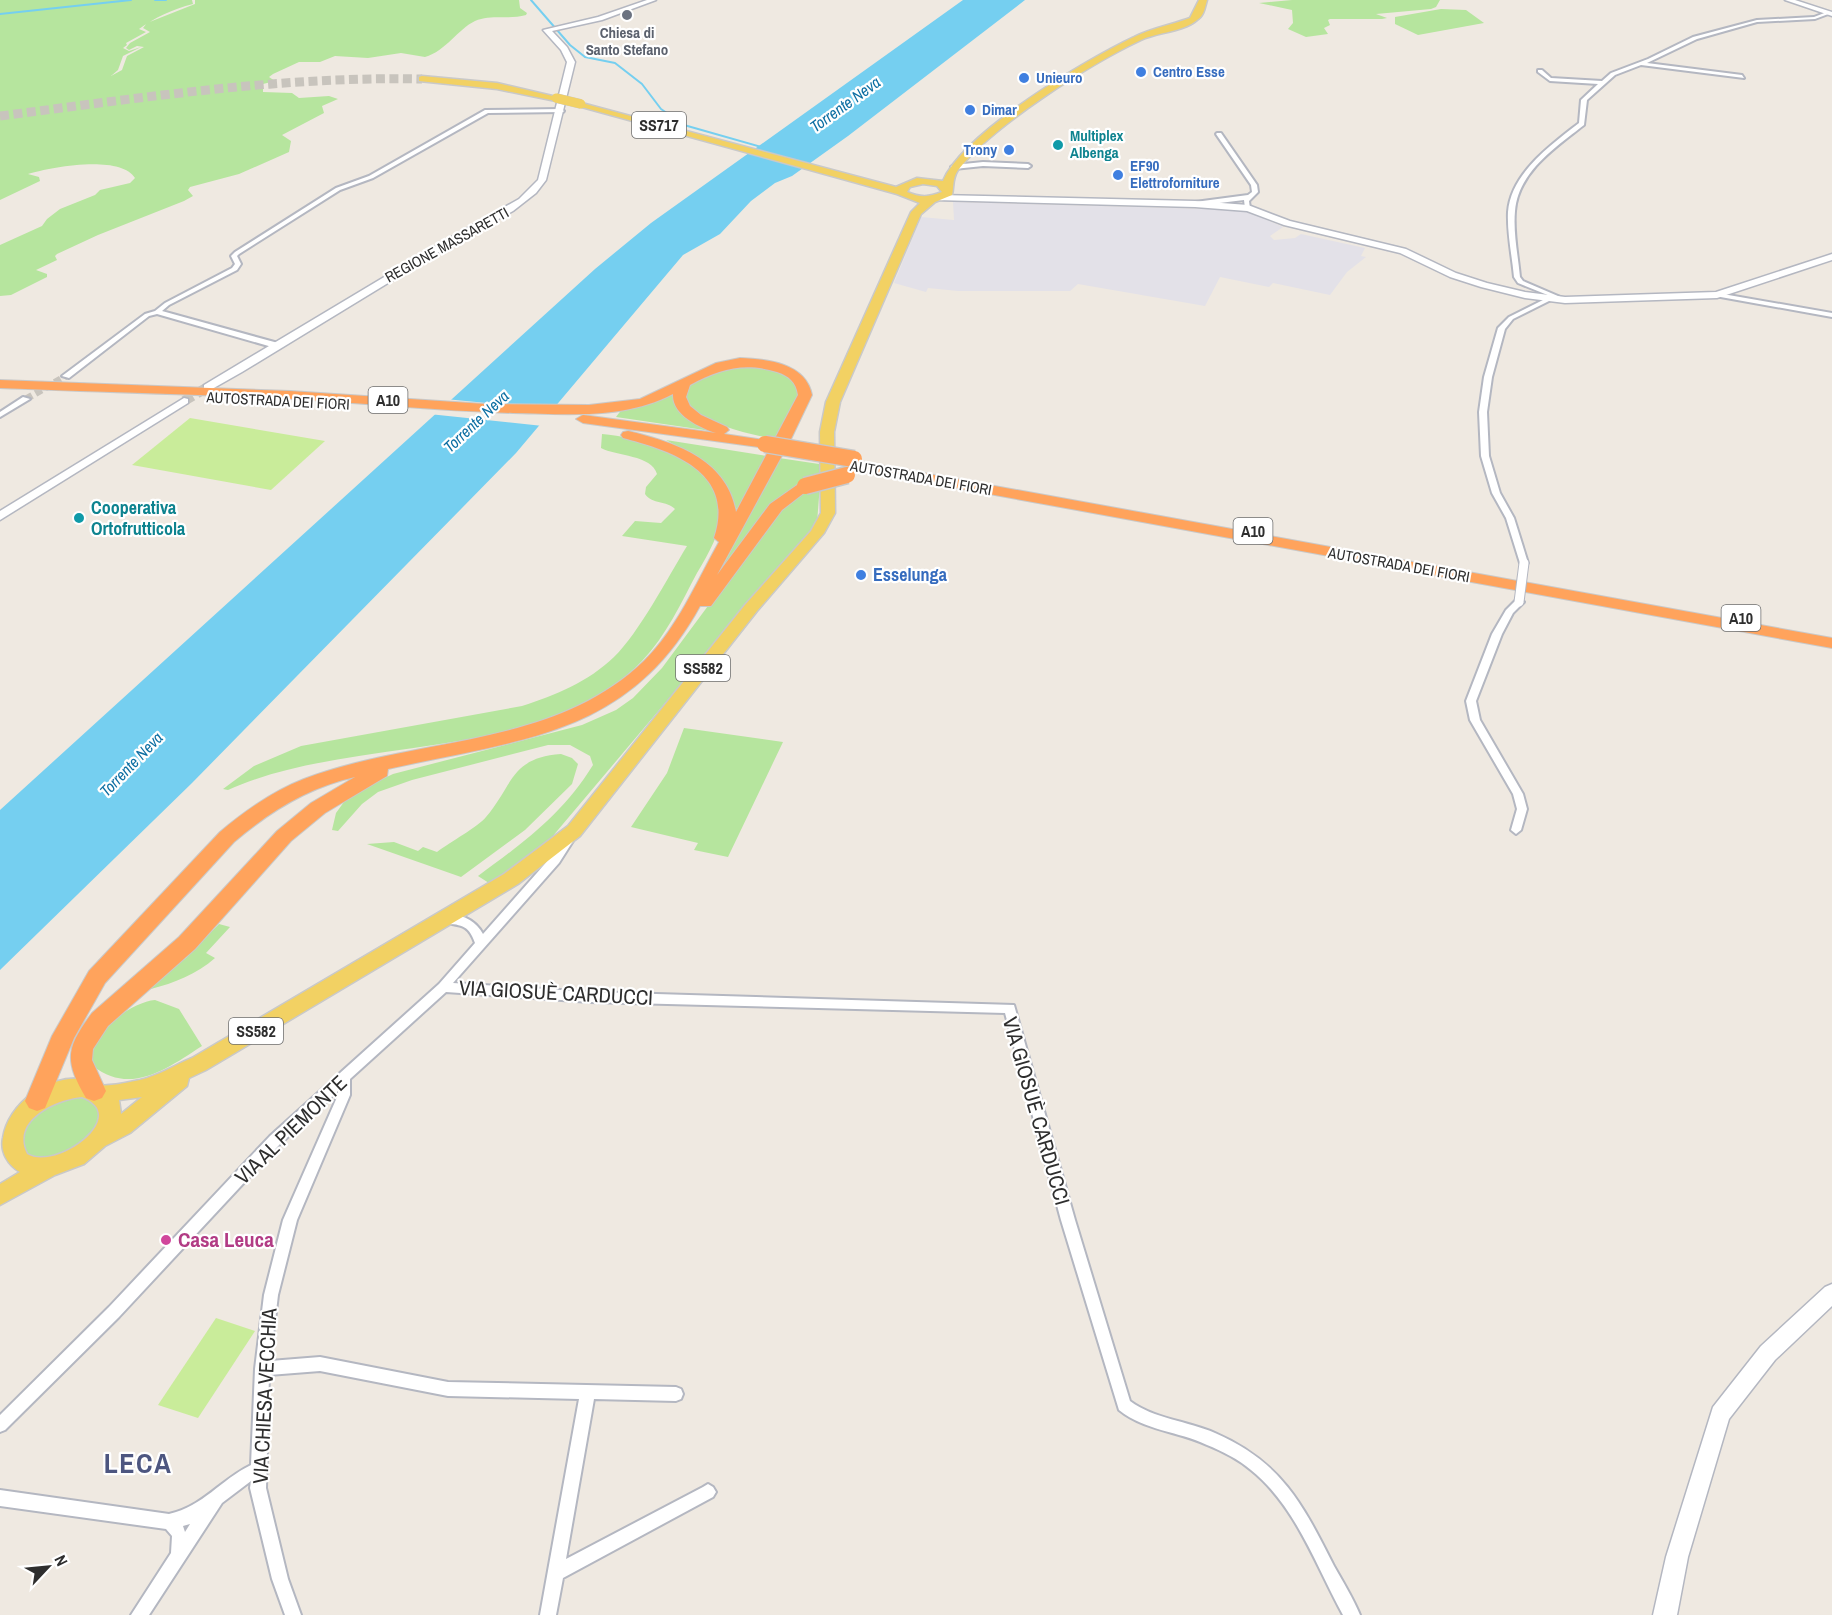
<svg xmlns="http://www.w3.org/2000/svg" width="1832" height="1615" font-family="'Archivo Narrow',sans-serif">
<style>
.industrial{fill:#e3e1e8}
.green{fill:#b6e59e}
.pitch{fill:#c9ec9a}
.water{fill:#75cff0}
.pier{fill:#efe9e1}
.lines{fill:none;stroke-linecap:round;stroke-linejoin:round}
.stream{stroke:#75cff0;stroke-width:2}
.street-tunnel{stroke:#c8c4bd;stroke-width:7;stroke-dasharray:7 4;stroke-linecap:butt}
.secondary-tunnel{stroke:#c8c4bd;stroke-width:10;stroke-dasharray:10 5;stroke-linecap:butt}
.primary-tunnel{stroke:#c8c4bd;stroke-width:9;stroke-dasharray:9 4.5;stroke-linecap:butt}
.street-casing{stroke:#b4b7c1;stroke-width:4}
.secondary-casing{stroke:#b4b7c1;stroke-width:3}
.primary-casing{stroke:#c9c9c9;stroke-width:3}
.highway-casing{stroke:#c9c9c9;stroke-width:2}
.street{fill:#fff;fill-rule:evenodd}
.secondary{fill:#fff;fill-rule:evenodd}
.primary{fill:#f2d163;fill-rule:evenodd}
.highway{fill:#ffa35c;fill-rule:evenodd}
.street-bridge-casing{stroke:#b4b7c1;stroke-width:11;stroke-linecap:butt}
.primary-bridge-casing{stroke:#c9c9c9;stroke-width:10;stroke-linecap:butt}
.highway-bridge-casing{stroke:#c9c9c9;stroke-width:19;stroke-linecap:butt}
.street-bridge{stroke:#fff;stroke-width:9}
.primary-bridge{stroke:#f2d163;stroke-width:9}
.highway-bridge{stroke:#ffa35c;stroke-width:16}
.worship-dot{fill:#6b7280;stroke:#fff;stroke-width:2}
.shop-dot{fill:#3f7fe0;stroke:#fff;stroke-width:2}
.culture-dot{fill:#0f9aa8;stroke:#fff;stroke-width:2}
.hotel-dot{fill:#d1479c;stroke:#fff;stroke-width:2}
.labels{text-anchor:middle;stroke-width:4.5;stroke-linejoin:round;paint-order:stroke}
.far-worship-label{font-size:15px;font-weight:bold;fill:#5b616d;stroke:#fff}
.far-shop-label{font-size:15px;font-weight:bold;fill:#366cbe;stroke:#fff;text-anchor:start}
.far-culture-label{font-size:15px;font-weight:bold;fill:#0d838f;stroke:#fff;text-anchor:start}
.far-street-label{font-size:15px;fill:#2e2e2e;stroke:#fff}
.far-water-label{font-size:16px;font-style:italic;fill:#0d6fa3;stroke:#fff}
.shield{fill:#fff;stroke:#6d6d6d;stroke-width:1.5}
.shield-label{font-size:16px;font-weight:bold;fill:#2e2e2e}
.culture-label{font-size:18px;font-weight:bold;fill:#0d838f;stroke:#fff;text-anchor:start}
.shop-label{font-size:18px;font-weight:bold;fill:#366cbe;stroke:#fff;text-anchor:start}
.near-street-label{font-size:21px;fill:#2e2e2e;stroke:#fff}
.near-hotel-label{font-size:21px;font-weight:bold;fill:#b23c85;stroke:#fff;text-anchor:start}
.near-district-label{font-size:28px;font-weight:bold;letter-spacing:1.5px;fill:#4d5680;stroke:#fff}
</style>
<rect width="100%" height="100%" fill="#efe9e1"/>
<path class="industrial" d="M953,202L1245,210L1283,227L1270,236L1274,240L1295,238L1301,234L1365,248L1361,256L1366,257L1347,272L1330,295L1273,283L1269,287L1220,277L1205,306L1078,284L1070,291H958L928,288L926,292L894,283L921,217L954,220Z"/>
<g class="green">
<path d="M0,0H192L193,4C173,9 154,18 139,29L146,32L126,43L127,45L123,48L129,51L141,47L123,56L118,70L111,76L122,70L127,56L144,47L137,46L129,50L126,48L130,43L150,32L143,28L147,23L195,4V0H519L520,8L527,13L526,15C510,20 491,14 475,21C458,29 446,51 425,57L401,53L368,58L335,56L320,62H299L273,74L269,77L275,81L263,84V92L292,93L299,98L329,96L338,99L322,106L324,113L282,135L291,141L289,152L239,174L190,187L188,190L193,196L184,201L98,235L57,254L55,256L57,260L36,270L47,274V277L11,295L0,296V245L42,226L47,219L60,209L95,195L100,190L130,183L135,178C121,154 50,167 28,174L39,177L40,181L0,200Z"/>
<path d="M1292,0H1440L1436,7L1431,9L1376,14L1387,18L1382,19H1330L1328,20L1330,25L1324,28L1328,34L1306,37L1288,29L1293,23L1292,10L1259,3Z"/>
<path d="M1441,9L1466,10L1484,23L1418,35L1395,24V17Z"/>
<path d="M735,366C763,368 787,365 800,394L776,439C742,433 713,426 686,404L685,390L693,381Z"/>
<path d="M673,393L679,408L711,431L616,417L622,409Z"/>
<path d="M602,434C639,438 688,449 711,482C733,513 714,544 697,573C681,603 666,636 642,661C539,766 354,733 228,790L223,789L254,766L301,746L522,706C556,695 588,682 614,657C639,633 668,577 687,546L622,536L635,521L661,523L675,509C666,500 653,505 645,494L646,487L657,474C652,455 616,456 601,448Z"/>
<path d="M666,440L767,456L738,509L734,508L692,455Z"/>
<path d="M779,458L819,464V476L783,495L715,581Z"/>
<path d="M820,484L817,523L536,856L492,885L478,876C524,842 562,815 593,765L590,756L570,745H548L412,780L378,792L362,804L338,831L332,830L336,813L349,795L393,774L582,725L616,710L633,698L662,668L782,506L796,495Z"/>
<path d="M684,728L783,742L728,857L694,850L698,843L631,827L667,773Z"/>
<path d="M561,754L572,758L578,764L572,784L525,830L461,877L367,844L394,842L418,851L423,847L437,852C450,842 478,827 486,817C514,784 510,758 561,754Z"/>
<path d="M219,924L230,927L206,953L215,958C197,974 174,983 151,989L147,987L186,958Z"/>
<path d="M155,1000L179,1009L202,1046C168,1068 131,1096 93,1066C82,1038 130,1002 155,1000Z"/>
<path d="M74,1096L86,1098L95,1103L101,1119L91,1139L43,1162L22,1154L18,1135L33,1113Z"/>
</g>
<g class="pitch">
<path d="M190,418L325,441L271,490L132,465Z"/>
<path d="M216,1318L255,1331L198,1418L158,1405Z"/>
</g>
<path class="water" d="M963,0H1025L848,136L792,176L775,183L751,201L720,234L683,255L516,453L192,783L0,970V810L595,269L651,223Z"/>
<path class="pier" d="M445,399L539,408L556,410L543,426L429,414Z"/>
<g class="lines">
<g class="stream">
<path d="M155,0H166"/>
<path d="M531,0L570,45L585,57L615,63L642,84L661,109L684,125L765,148"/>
<path d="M0,14L131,0"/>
</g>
<path class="street-tunnel" d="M26,399L66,376"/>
<path class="secondary-tunnel" d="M184,401L208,387"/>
<path class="primary-tunnel" d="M0,116C141,98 280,76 422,79"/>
<g class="street-casing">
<g id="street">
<path d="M1827,12L1831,13L1815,19L1757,22L1697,39L1647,63L1742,75L1744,78L1641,65L1615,75L1587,100L1584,125C1556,147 1518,172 1515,211C1513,233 1518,255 1520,277L1523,281L1565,299L1560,300L1518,283L1514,277C1512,256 1507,233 1508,212C1511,173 1551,145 1579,123L1581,100L1598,84L1550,81L1538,72V70H1542L1551,78L1602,81L1611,73L1648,59L1693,37L1757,20L1814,17Z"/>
<path d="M561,109L564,111L563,112L488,113L373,178L340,190L239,254L237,256L241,264L237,270L169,305L162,311L278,343V347H272L157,314L149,316L69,378L62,376L145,314L155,311L165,303L232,268L235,264L231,256L235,252L336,188L369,176L485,110Z"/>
<path d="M1217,133H1221L1257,185L1258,192L1249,201L1250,209L1245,208L1244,200L1195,206L1192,204L1195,202L1248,195L1252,192L1251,185L1216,134Z"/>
<path d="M983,162L1028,164L1031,166L1028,168L983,166L954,169L951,167L954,165Z"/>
<path d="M1717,293L1832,313V317L1715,296V294Z"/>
<path d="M1549,297L1551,298V300L1513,319L1505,329L1492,377L1487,412L1489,456L1500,493L1514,518L1528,563L1524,566L1520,563L1506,518L1492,493L1481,456L1479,412L1484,377L1498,328L1509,317Z"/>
<path d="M23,397L30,399L0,417V412Z"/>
<path d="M1519,599L1524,602L1513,613L1502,634L1476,701L1480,720L1523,794L1527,809L1521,830L1516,834L1511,830L1517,809L1513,794L1470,720L1466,701L1492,634L1506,610L1516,600Z"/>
<path d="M568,837L573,841L559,863L453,983L590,992L1014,1005L1075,1220L1130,1401C1154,1419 1188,1421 1215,1433C1282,1462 1303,1505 1334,1566C1343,1582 1353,1598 1360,1615H1343C1316,1566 1296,1506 1251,1470C1238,1459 1222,1451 1207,1445C1178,1431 1145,1431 1119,1410L1061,1220L1005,1013L590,1002L446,992L350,1079V1095L297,1220L278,1295L270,1361L320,1357L448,1382L676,1387L681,1389L683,1394L681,1399L676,1401L594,1399L566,1559L703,1487L708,1484L713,1487L716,1492L713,1497L563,1578L556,1615H540L579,1399L448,1396L320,1371L269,1375L266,1488L288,1579L301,1615H285L272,1579L250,1488L251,1481L222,1503L149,1615H131L171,1553L172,1536L166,1529L0,1506V1490L169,1514C204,1506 220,1480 251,1465L255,1369L264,1295L283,1220L338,1095V1091L280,1144L119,1317L5,1430L0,1432V1415L109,1307L270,1136L439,984L475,943C468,923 460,926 442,922L440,919L442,916C459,912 475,919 483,934L551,857L564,838ZM190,1524L185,1532L183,1526Z"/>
</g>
</g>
<g class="secondary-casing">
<g id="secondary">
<path d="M647,0H656L602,20L552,31L567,47L575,62L546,180L536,193L513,211L447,247L242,372L212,389H204V385L441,243L519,199L538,180L567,62L561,50L543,30L598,17Z"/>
<path d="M1785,0H1795L1832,12V16Z"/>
<path d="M939,195L1195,201L1248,205L1290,221L1406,249L1456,273L1487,283L1525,292L1565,297L1716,292L1832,254V260L1717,298L1565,303L1525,298L1481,287L1450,277L1400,253L1284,225L1247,211L1195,207L936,200L935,198Z"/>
<path d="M184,398L188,399V403L0,520V511Z"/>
<path d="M1832,1284V1306L1775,1360L1729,1419L1688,1557L1677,1615H1653L1666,1557L1713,1407L1761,1346L1825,1287Z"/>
</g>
</g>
<g class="primary-casing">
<g id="primary">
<path d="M1199,0H1207C1205,7 1204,16 1197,20C1183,32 1158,32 1141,40C1090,64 992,126 958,170C952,179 954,187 952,195L935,202L921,214L840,402L834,432L835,513L824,533L757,611L580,836L518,884L206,1070L189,1078L187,1086L130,1133L105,1146L84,1164L55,1175L0,1205V1184L20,1172C8,1165 0,1152 3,1138C8,1104 47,1075 82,1079C88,1080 93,1084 99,1085C110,1087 129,1082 140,1080C158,1076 175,1065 192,1058L504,874L568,826L745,605L811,531L821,513L820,432L826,402L911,212L920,203L897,194L578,106V102L896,187L917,178L943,181C963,133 1085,60 1134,37C1152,28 1171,25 1190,18ZM923,184L937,186L942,192C929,197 921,198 907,192L910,187ZM82,1097C133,1116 56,1172 27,1154C10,1120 56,1099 82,1097ZM142,1097L121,1114L119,1100Z"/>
<path d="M422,76L497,83L561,98L556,101L497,89L419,81V77Z"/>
</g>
</g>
<g class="highway-casing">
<g id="highway">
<path d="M740,358C767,359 806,363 812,395L791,439L717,575L770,504L800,483L805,481L813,486L782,510L711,606H700C628,737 520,739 388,769L387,776L325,813L291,841L195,949L108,1026L93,1049L92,1060L106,1091L102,1098L94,1101L86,1098C64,1060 66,1048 92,1013L179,937L277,831L311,803L355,777C309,787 269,812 234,842L105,983L74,1038L45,1108L37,1111L29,1108L25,1101L52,1036L89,971L220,832C245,811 273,791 304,779C416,736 552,749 644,661C677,629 697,581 719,542L714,538C736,473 674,451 623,438L621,435L623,432L628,431C674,442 727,459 736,512L798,395C796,382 789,376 777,372C744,362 720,369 690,385L686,397L690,406L701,415L727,427L729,430L724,434L770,441L772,444L770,447L765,448L583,423L576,419L583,415L716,433C699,427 672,415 673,394C623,420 567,414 513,413C439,411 365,403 291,399C194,394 97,392 0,388V380L290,391L485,404L589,405L640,399L716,363Z"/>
<path d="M852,460L1832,638V648L847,468L844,465Z"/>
</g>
</g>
<use href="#street" class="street"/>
<use href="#secondary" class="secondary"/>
<use href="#primary" class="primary"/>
<use href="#highway" class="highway"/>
<g class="street-bridge-casing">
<path id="street-bridge" d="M1519,602L1524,563"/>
</g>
<g class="primary-bridge-casing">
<path id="primary-bridge" d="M556,98L581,104"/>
</g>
<g class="highway-bridge-casing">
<g id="highway-bridge">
<path d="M765,444L854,459"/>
<path d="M805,486L847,475"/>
</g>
</g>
<use href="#street-bridge" class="street-bridge"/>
<use href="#primary-bridge" class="primary-bridge"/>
<use href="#highway-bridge" class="highway-bridge"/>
</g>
<circle class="worship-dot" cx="627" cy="15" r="6"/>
<g class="shop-dot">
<circle cx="1141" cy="72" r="6"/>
<circle cx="1024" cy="78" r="6"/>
<circle cx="970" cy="110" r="6"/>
<circle cx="1009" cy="150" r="6"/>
<circle cx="1118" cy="175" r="6"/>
<circle cx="861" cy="575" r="6"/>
</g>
<g class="culture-dot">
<circle cx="1058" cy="145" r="6"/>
<circle cx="79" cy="518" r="6"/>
</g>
<circle class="hotel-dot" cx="166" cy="1240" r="6"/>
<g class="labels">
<g class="far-worship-label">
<text x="627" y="38">Chiesa di<tspan x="627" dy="17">Santo Stefano</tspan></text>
</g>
<g class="far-shop-label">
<text x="1153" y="77">Centro Esse</text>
<text x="1036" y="83">Unieuro</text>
<text x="982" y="115">Dimar</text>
<text x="997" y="155" text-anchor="end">Trony</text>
<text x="1130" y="171">EF90<tspan x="1130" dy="17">Elettroforniture</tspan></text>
</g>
<g class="far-culture-label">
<text x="1070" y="141">Multiplex<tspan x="1070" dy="17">Albenga</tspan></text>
</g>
<g class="far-street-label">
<text transform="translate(447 245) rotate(-29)" y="5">REGIONE MASSARETTI</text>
<text transform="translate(278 401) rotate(3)" y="5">AUTOSTRADA DEI FIORI</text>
<text transform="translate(921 478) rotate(10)" y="5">AUTOSTRADA DEI FIORI</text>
<text transform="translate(1399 565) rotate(10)" y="5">AUTOSTRADA DEI FIORI</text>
</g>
<g class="far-water-label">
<text transform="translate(845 104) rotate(-36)" y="6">Torrente Neva</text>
<text transform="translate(476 421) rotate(-43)" y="6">Torrente Neva</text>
<text transform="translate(131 764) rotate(-46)" y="6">Torrente Neva</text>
</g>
<g class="shield">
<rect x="632" y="112" width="54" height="26" rx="4.5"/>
<rect x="368.5" y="387" width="39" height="26" rx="4.5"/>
<rect x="1233.5" y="518" width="39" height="26" rx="4.5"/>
<rect x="1721.5" y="605" width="39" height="26" rx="4.5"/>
<rect x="676" y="655" width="54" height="26" rx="4.5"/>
<rect x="229" y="1018" width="54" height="26" rx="4.5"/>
</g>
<g class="shield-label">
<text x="659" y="131">SS717</text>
<text x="388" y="406">A10</text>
<text x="1253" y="537">A10</text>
<text x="1741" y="624">A10</text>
<text x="703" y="674">SS582</text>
<text x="256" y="1037">SS582</text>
</g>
<g class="culture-label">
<text x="91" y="514">Cooperativa<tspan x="91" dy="21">Ortofrutticola</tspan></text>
</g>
<g class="shop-label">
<text x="873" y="581">Esselunga</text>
</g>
<g class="near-street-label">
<text transform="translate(556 993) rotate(3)" y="7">VIA GIOSUÈ CARDUCCI</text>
<text transform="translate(1036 1111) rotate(74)" y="7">VIA GIOSUÈ CARDUCCI</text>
<text transform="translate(291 1130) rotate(-44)" y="7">VIA AL PIEMONTE</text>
<text transform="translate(265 1396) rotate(-87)" y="7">VIA CHIESA VECCHIA</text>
</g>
<g class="near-hotel-label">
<text x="178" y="1247">Casa Leuca</text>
</g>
<g class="near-district-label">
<text x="138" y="1473">LECA</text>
</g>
</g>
<g transform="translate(48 1567) rotate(64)" stroke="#ffffff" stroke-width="4.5" paint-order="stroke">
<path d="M0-4.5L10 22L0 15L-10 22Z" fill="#2e2e2e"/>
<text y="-9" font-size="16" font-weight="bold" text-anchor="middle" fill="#2e2e2e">N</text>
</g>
</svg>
